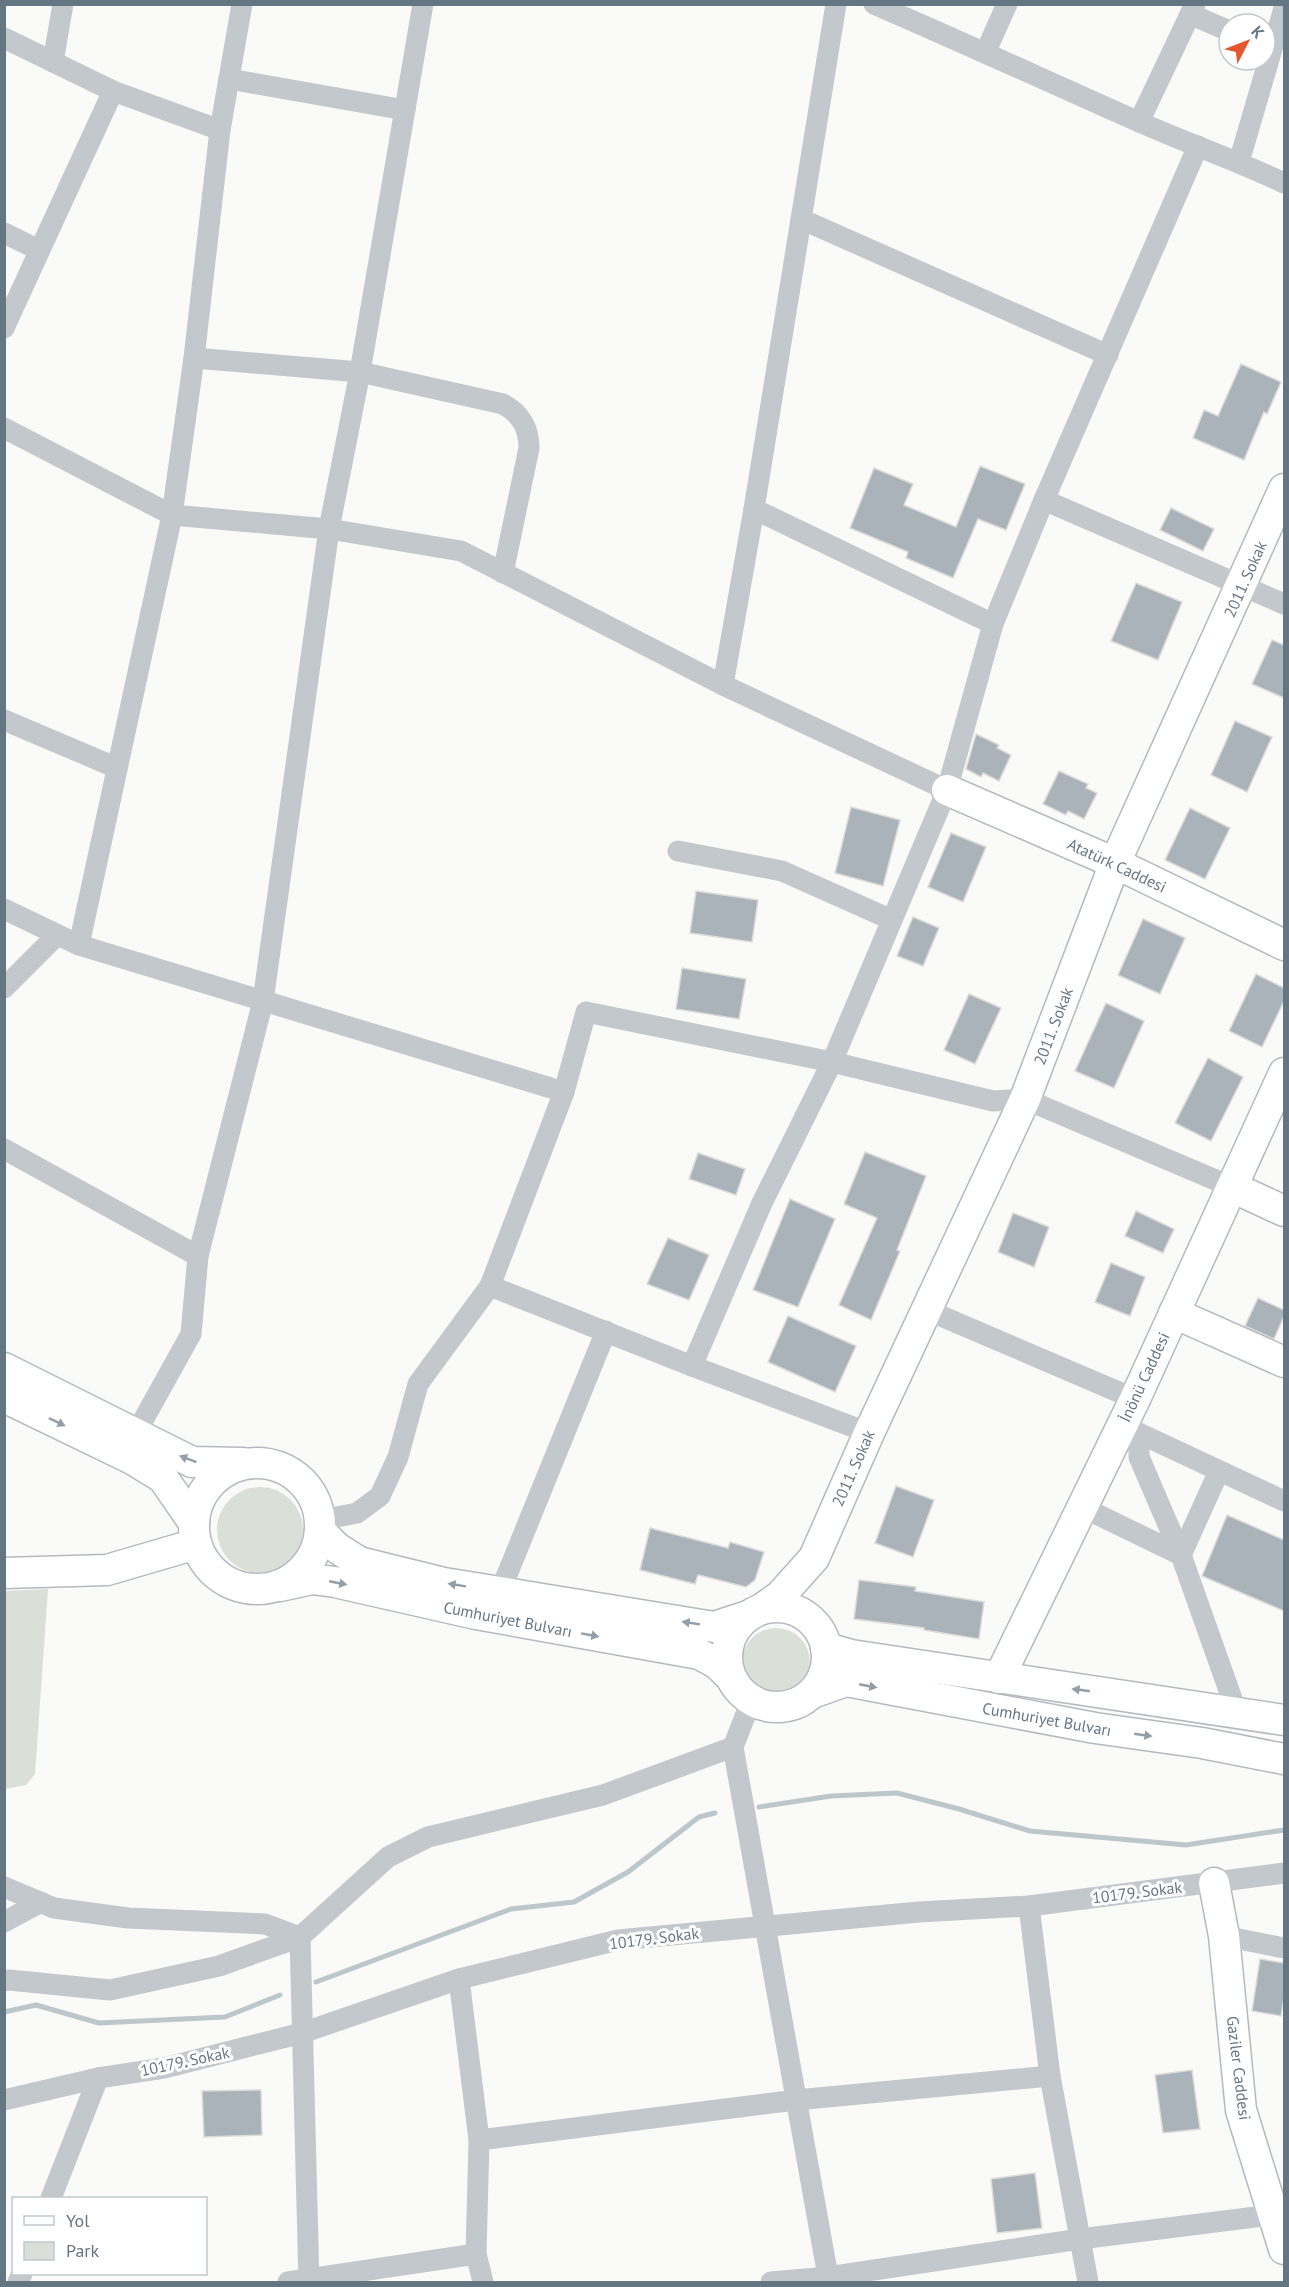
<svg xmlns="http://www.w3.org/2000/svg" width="1289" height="2287" font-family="'PT Sans',sans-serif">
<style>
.green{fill:#dadfd7}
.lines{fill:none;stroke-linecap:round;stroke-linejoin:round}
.stream{stroke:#bbc7cb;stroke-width:5}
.building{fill:#aab3b9;stroke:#dcdcda;stroke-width:1.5}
.secondary-casing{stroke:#b3babf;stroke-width:33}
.street{stroke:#c3c8cc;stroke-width:21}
.secondary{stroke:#fff;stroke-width:30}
.oneway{fill:#939fa8}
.labels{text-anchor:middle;stroke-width:6;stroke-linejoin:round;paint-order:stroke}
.street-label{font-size:16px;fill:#657683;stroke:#fff}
</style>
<rect width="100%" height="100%" fill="#fafaf8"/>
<g class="green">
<circle cx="260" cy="1530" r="43"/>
<path d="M48,1589L35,1774L26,1785L5,1789V1591Z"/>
<circle cx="776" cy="1662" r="34"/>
</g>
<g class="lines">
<g class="stream">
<path d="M759,1807L831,1796L897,1793L959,1809L1030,1831L1186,1845L1284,1830"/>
<path d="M316,1982L511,1909L574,1902L628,1872L699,1817L715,1813"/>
<path d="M4,2012L36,2005L99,2023L225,2017L280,1995"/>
</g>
</g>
<g class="building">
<path d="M1241,364L1281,382L1267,414L1264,412L1244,460L1193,438L1204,410L1218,416Z"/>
<path d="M980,466L1025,484L1006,530L978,519L953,578L906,558L908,552L850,528L874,468L913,484L904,505L956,527Z"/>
<path d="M1171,508L1214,529L1203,551L1160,530Z"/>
<path d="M1136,583L1182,602L1158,660L1111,641Z"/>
<path d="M1272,640L1284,645V698L1252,684Z"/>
<path d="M1235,721L1272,737L1247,792L1211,775Z"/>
<path d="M976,734L999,745L997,748L1011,755L999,781L983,773L981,777L966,769Z"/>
<path d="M1059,771L1088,784L1086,788L1097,793L1084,819L1068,811L1066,815L1043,804Z"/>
<path d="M851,807L900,820L883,886L835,873Z"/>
<path d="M1190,808L1230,828L1205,879L1165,860Z"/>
<path d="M951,833L986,847L963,902L928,887Z"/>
<path d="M696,891L758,900L752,942L690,933Z"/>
<path d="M913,917L939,928L923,966L897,956Z"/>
<path d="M1143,919L1185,938L1160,994L1118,975Z"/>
<path d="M682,968L746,979L739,1019L676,1009Z"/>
<path d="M1256,974L1284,988V1001L1262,1047L1229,1031Z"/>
<path d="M969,994L1001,1008L975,1064L944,1050Z"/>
<path d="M1106,1003L1144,1021L1114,1088L1075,1071Z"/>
<path d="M1208,1058L1243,1077L1211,1141L1175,1123Z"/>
<path d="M865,1152L926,1176L897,1250L900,1251L871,1320L839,1305L877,1218L844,1204Z"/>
<path d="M698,1153L745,1169L736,1195L689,1179Z"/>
<path d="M790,1199L835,1219L798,1307L753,1290Z"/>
<path d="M1136,1211L1174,1229L1163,1253L1125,1236Z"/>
<path d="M1013,1213L1049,1227L1034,1267L998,1252Z"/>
<path d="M668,1238L709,1255L689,1300L647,1284Z"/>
<path d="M1111,1263L1145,1277L1130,1316L1095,1302Z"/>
<path d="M1258,1298L1284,1310V1316L1274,1339L1245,1326Z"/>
<path d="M788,1316L856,1346L835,1392L768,1362Z"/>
<path d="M896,1486L934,1500L913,1557L875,1543Z"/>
<path d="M1227,1515L1284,1540V1611L1202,1576Z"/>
<path d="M650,1528L728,1548L730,1542L764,1552L755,1580L746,1587L698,1575L695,1584L640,1570Z"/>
<path d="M859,1580L916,1587L915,1591L984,1602L979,1639L924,1630V1628L854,1619Z"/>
<path d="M1260,1959L1284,1963V1997L1281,2016L1252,2011Z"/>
<path d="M1192,2070L1200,2129L1163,2133L1155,2075Z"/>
<path d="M261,2090L262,2135L204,2137L202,2091Z"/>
<path d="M1035,2173L1042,2228L997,2233L991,2179Z"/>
</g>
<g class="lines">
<g class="secondary-casing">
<g id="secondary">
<path d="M947,790L1115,863L1284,945"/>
<path d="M1232,1187L1284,1211"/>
<path d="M1174,1313L1284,1362"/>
<path d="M4,1368L192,1462L243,1463"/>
<path d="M4,1397L132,1459L163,1478L194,1523"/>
<circle cx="257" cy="1526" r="63"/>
<path d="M320,1531L337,1548L359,1562L444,1583L714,1627L748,1616"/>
<path d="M4,1573L107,1570L196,1544"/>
<path d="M280,1586L312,1579L335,1582L476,1614L699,1654L716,1663L730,1676"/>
<circle cx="777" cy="1657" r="50"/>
<path d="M763,1608L780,1596L814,1558L869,1433L1025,1099L1115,863L1284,489"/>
<path d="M826,1648L851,1655L1284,1720"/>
<path d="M999,1678L1135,1399L1284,1073"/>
<path d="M812,1693L846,1681L1095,1728L1202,1743L1284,1759"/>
<path d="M1214,1883L1224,1936L1241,2110L1284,2249"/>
</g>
</g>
<g class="street">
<path d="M242,4L220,130L194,358L172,515L79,945L564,1092"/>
<path d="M874,4C962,42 1049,82 1137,121C1186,143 1236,160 1284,183"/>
<path d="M1190,14L1229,31"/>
<path d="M4,38L113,91"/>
<path d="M986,51L1007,4"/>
<path d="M53,62L63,4"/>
<path d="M229,79L405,110"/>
<path d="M1139,122L1195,4"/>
<path d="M1239,162L1284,8"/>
<path d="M801,219L1108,355"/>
<path d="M4,233L39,250"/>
<path d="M4,328L113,91L220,130"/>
<path d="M194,358L360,372L503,404C521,414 529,428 529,448L503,573"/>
<path d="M4,428L172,515L329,529L461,551L723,685L947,790"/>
<path d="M1044,500L1198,146"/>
<path d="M754,509L993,624"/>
<path d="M723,685L754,509L836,4"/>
<path d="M4,720L117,768"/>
<path d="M678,851L782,871L892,920"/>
<path d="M4,909L79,945"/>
<path d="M4,988L57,935"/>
<path d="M4,1149L198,1256"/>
<path d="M490,1286L692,1366L869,1433"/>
<path d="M927,1310L1135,1399"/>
<path d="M692,1366L762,1203L832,1062L947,790L993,624L1044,500L1284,604"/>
<path d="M1128,1428L1284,1501"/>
<path d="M136,1433L191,1334L198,1256L263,1001L329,529L360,372L423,4"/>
<path d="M1139,1434V1457L1181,1555L1237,1713"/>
<path d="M1082,1507L1181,1555L1219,1471"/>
<path d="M321,1520L357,1513L380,1496L398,1457L418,1384L490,1286L564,1092L586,1012L832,1062L993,1101L1025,1099L1232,1187"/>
<path d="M500,1592L606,1331"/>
<path d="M751,1701L733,1747L829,2282"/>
<path d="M4,1887L54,1908L128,1918L265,1924L300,1937L219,1966L110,1990L9,1980L4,1981"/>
<path d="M1029,1906L1050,2076L1088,2282"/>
<path d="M4,1922L41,1902"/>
<path d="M1224,1936L1284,1948"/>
<path d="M459,1979L479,2140L476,2254L483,2282"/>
<path d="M4,2100L98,2078L164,2068L302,2033L459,1979L618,1940L919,1912L1029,1906L1284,1873"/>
<path d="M479,2140L796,2100L1050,2076"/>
<path d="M51,2198L98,2078"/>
<path d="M18,2282L22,2274"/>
<path d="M288,2282L476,2254"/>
<path d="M309,2282L300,1937L388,1857L428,1837L603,1795L733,1747"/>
<path d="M771,2282L828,2277L1080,2239L1272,2215"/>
</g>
<use href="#secondary" class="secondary"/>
</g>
<defs><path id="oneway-solid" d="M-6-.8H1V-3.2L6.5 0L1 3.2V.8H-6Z" transform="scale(1.5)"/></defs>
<g class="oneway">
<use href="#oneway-solid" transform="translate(57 1422) rotate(26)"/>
<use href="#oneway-solid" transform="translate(188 1459) rotate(-159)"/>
<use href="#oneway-solid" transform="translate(338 1583) rotate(11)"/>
<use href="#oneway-solid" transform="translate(457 1585) rotate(-171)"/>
<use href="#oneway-solid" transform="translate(691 1623) rotate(-171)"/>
<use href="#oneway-solid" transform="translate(590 1635) rotate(10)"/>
<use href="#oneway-solid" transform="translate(868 1686) rotate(11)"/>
<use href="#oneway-solid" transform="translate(1081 1690) rotate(-172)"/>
<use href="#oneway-solid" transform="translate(1143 1735) rotate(8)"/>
</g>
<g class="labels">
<g class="street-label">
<text transform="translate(1245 579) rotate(-66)" y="6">2011. Sokak</text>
<text transform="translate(1117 865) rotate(25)" y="6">Atatürk Caddesi</text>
<text transform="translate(1053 1026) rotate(-69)" y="6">2011. Sokak</text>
<text transform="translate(1144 1377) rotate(-65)" y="6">İnönü Caddesi</text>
<text transform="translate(853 1468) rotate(-66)" y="6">2011. Sokak</text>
<text transform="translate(508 1619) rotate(11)" y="6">Cumhuriyet Bulvarı</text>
<text transform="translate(1047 1719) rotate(10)" y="6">Cumhuriyet Bulvarı</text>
<text transform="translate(1137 1892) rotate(-7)" y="6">10179. Sokak</text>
<text transform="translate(654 1938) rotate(-7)" y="6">10179. Sokak</text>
<text transform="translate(185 2061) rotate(-12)" y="6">10179. Sokak</text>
<text transform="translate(1239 2068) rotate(83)" y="6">Gaziler Caddesi</text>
</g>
</g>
<rect width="1289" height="2287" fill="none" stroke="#657683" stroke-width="12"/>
<rect x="12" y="2197" width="195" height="78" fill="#ffffff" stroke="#c1c8cd" stroke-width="1.5"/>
<rect x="24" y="2216" width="30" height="9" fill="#ffffff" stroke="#c1c8cd" stroke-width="1.5"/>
<text x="66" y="2227" font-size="18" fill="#657683">Yol</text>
<rect x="24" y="2242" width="30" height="18" fill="#dadfd7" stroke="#c1c8cd" stroke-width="1.5"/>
<text x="66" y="2257" font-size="18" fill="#657683">Park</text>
<g transform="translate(1247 42) rotate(48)"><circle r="28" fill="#ffffff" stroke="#c1c8cd" stroke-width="1.5"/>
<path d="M0-4.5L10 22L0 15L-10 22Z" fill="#e4572e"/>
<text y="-9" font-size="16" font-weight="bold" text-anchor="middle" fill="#657683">K</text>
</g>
</svg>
